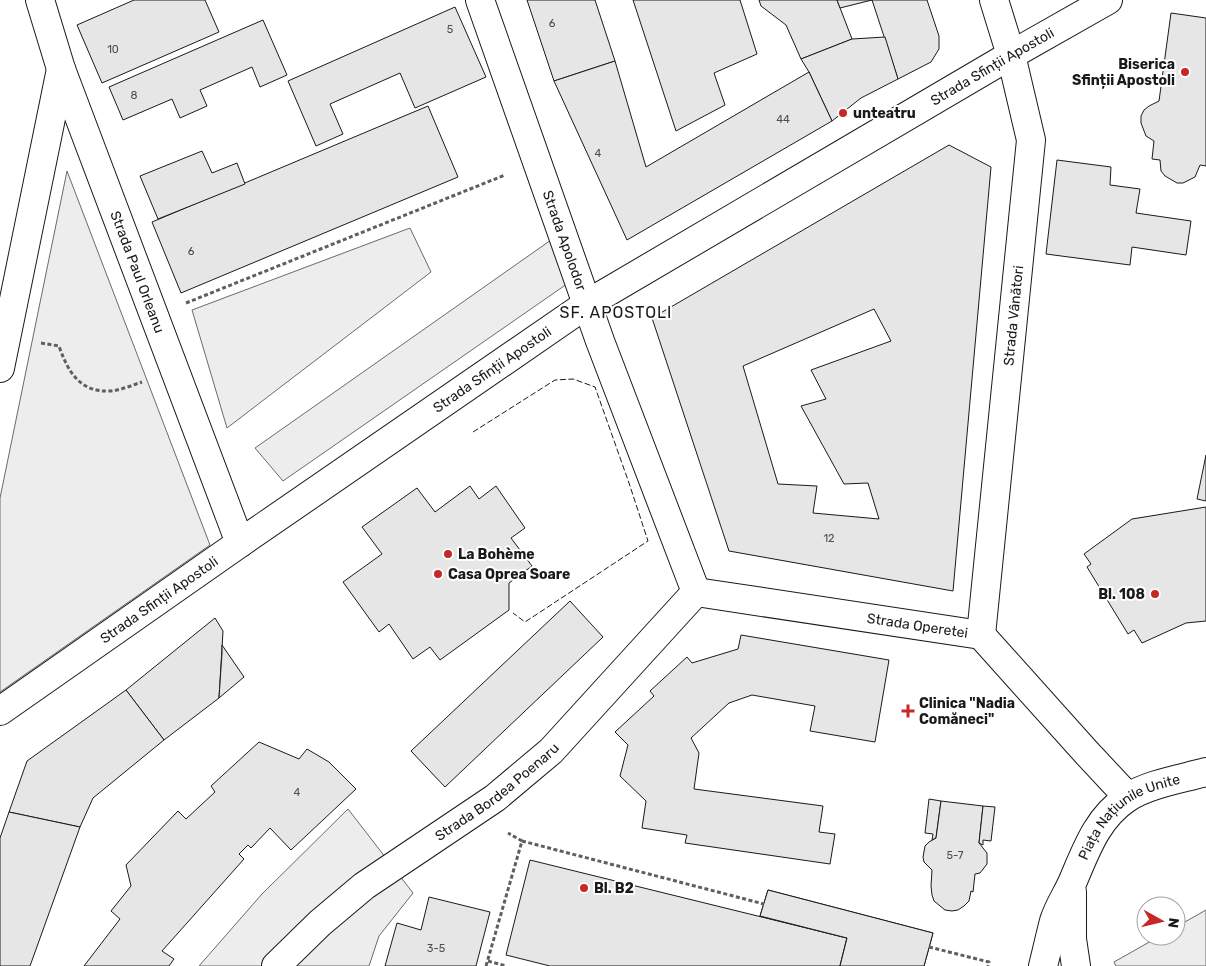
<svg xmlns="http://www.w3.org/2000/svg" width="1206" height="966" font-family="Rubik,sans-serif">
<style>
.built{fill:#ededed;stroke:#6a6a6a}
.building{fill:#e6e6e6;stroke:#1a1a1a;fill-rule:evenodd}
.lines{fill:none;stroke-linecap:round;stroke-linejoin:round}
.street-casing{stroke:#1a1a1a;stroke-width:30}
.secondary-casing{stroke:#1a1a1a;stroke-width:30}
.path{stroke:#5f5f5f;stroke-width:3;stroke-dasharray:4 2.5;stroke-linecap:butt}
.street{stroke:#fff;stroke-width:28}
.secondary{stroke:#fff;stroke-width:28}
.fence{stroke:#1a1a1a;stroke-width:1;stroke-dasharray:6 2.5;stroke-linecap:butt}
.poi-dot{fill:#c62828;stroke:#fff;stroke-width:2}
.labels{text-anchor:middle;stroke-width:4;stroke-linejoin:round;paint-order:stroke}
.number-label{font-size:11px;fill:#4d4d4d}
.poi-label{font-size:14px;font-weight:bold;fill:#1a1a1a;stroke:#fff;text-anchor:start}
.street-label{font-size:14px;fill:#1a1a1a;stroke:#fff}
.quarter-label{font-size:16px;letter-spacing:1px;fill:#1a1a1a;stroke:#fff}
</style>
<rect width="100%" height="100%" fill="#fff"/>
<g class="built">
<path d="M67,171L210,545L0,692V498Z"/>
<path d="M410,228L431,272L227,428L192,310Z"/>
<path d="M561,233L577,277L283,481L255,448Z"/>
<path d="M348,809L413,893L379,936L369,966H199L262,894Z"/>
<path d="M1206,910V966H1116L1114,962L1160,936H1176V927Z"/>
</g>
<g class="building">
<path d="M134,0H205L219,32L102,83L77,25Z"/>
<path d="M527,0H595L615,61L554,81Z"/>
<path d="M633,0H740L757,54L714,73L725,105L676,131Z"/>
<path d="M759,0H837L852,39L801,59L786,25L761,6Z"/>
<path d="M837,0H927L939,36V49L931,62L898,79L872,0L840,8Z"/>
<path d="M455,7L486,77L415,108L400,73L330,104L343,134L316,146L288,81Z"/>
<path d="M1171,13L1206,18V166L1200,165L1195,177L1183,183H1177L1165,176L1161,171L1160,160L1152,159L1154,141L1146,136L1141,123V116L1144,110L1149,106L1159,101Z"/>
<path d="M263,20L287,75L260,87L252,67L200,90L207,106L180,118L172,99L123,120L109,87Z"/>
<path d="M885,37L898,79L861,98L832,121L809,72L801,59L852,39Z"/>
<path d="M615,61L646,167L809,72L832,121L627,240L554,81Z"/>
<path d="M428,106L458,177L181,293L152,222Z"/>
<path d="M949,145L991,167L953,591L729,551L652,318ZM874,309L891,341L811,370L826,399L801,406L844,484L868,483L879,519L813,513L817,486L778,484L743,366Z"/>
<path d="M202,151L212,173L237,163L245,184L158,219L140,176Z"/>
<path d="M1057,160L1111,167L1110,185L1140,189L1136,213L1191,221L1186,255L1132,247L1130,265L1046,254Z"/>
<path d="M1206,455V501L1197,499Z"/>
<path d="M470,486L479,499L496,486L525,528L511,538L532,566L509,583V610L440,660L430,647L413,659L389,624L379,632L343,582L382,554L362,527L417,488L435,512Z"/>
<path d="M1206,507V621L1186,623L1142,643L1134,630L1128,634L1087,567L1091,564L1084,554L1132,519Z"/>
<path d="M570,601L603,637L445,787L411,751Z"/>
<path d="M215,618L223,631L219,698L164,740L126,690Z"/>
<path d="M741,635L889,660L875,742L810,731L815,706L752,695L729,703L691,738L699,753L694,789L823,806L819,832L835,834L830,864L685,843L687,835L642,828L646,801L620,776L628,745L615,732L654,696L650,691L687,657L692,663L738,649Z"/>
<path d="M222,645L244,677L219,698L222,653Z"/>
<path d="M126,690L164,740L93,798L80,827L9,812L27,761Z"/>
<path d="M259,742L299,759L307,749L329,762L356,789L291,850L270,828L251,848L248,845L239,854L244,859L162,951L174,959L169,966H84L120,919L111,911L131,886L126,865L178,811L186,819L215,792L211,786Z"/>
<path d="M929,799L941,801L936,838L932,840L933,834L925,833Z"/>
<path d="M941,801L983,806L979,843L987,853V864L980,873L975,874L973,892L971,891L969,901L964,906L958,910L952,911L945,910L934,901L932,895L931,886L932,870L924,862L923,857L925,846L929,842L936,838Z"/>
<path d="M983,806L995,807L991,841L983,840V845L979,843Z"/>
<path d="M9,812L80,827L30,966H0V838Z"/>
<path d="M530,860L847,938L840,966H550L506,955Z"/>
<path d="M768,890L933,933L924,966H840L847,938L760,916Z"/>
<path d="M768,890L933,933L924,966H840L847,938L760,916Z"/>
<path d="M429,897L490,912L476,966H385L397,923L421,930Z"/>
</g>
<g class="lines">
<g class="street-casing">
<g id="street">
<path id="s1" d="M40,0L61,69L240,543"/>
<path id="s2" d="M480,0L600,341L696,592"/>
<path d="M0,368L61,69"/>
<path id="s3" d="M696,592L981,635L1086,752L1128,797"/>
<path id="s4" d="M981,635L1031,140L1011,55L994,0"/>
<path id="s5" d="M0,711L240,543L587,304L1011,55L1108,0"/>
<path id="s6" d="M276,966L320,923L364,886L495,798L551,751L696,592"/>
</g>
</g>
<g class="secondary-casing">
<g id="secondary">
<path d="M1072,892V939L1076,966"/>
<path id="s7" d="M1043,966C1047,951 1050,936 1054,921C1058,908 1066,896 1072,883C1086,851 1096,819 1127,798C1148,784 1181,779 1206,772"/>
</g>
</g>
<g class="path">
<path d="M186,303L505,175"/>
<path d="M41,343L59,346C68,372 80,393 111,391C121,390 133,385 142,382"/>
<path d="M522,841L764,904"/>
<path d="M929,947L989,962L988,966"/>
<path d="M488,961L506,966"/>
<path d="M486,966L522,841L508,833"/>
</g>
<use href="#street" class="street"/>
<use href="#secondary" class="secondary"/>
<path class="fence" d="M473,432L555,380L573,379L595,387L629,483L648,541L525,622L513,613"/>
</g>
<g class="poi-dot">
<circle cx="1185" cy="72" r="5"/>
<circle cx="843" cy="113" r="5"/>
<circle cx="448" cy="554" r="5"/>
<circle cx="438" cy="574" r="5"/>
<circle cx="1155" cy="594" r="5"/>
<path d="M905.5 703.5h5v5h5v5h-5v5h-5v-5h-5v-5h5z"/>
<circle cx="584" cy="888" r="5"/>
</g>
<g class="labels">
<g class="number-label">
<text x="552" y="27">6</text>
<text x="450" y="33">5</text>
<text x="113" y="53">10</text>
<text x="134" y="99">8</text>
<text x="783" y="123">44</text>
<text x="598" y="157">4</text>
<text x="191" y="255">6</text>
<text x="829" y="542">12</text>
<text x="297" y="796">4</text>
<text x="955" y="859">5-7</text>
<text x="436" y="952">3-5</text>
</g>
<g class="poi-label">
<text x="1175" y="69" text-anchor="end">Biserica<tspan x="1175" dy="16">Sfinții Apostoli</tspan></text>
<text x="853" y="118">unteatru</text>
<text x="458" y="559">La Bohème</text>
<text x="448" y="579">Casa Oprea Soare</text>
<text x="1145" y="599" text-anchor="end">Bl. 108</text>
<text x="919" y="708">Clinica "Nadia<tspan x="919" dy="16">Comăneci"</tspan></text>
<text x="594" y="893">Bl. B2</text>
</g>
<g class="street-label">
<text dy="5" stroke="none"><textPath href="#s5" startOffset="1184">Strada Sfinții Apostoli</textPath></text>
<text dy="5" stroke="none"><textPath href="#s2" startOffset="255">Strada Apolodor</textPath></text>
<text dy="5" stroke="none"><textPath href="#s1" startOffset="289">Strada Paul Orleanu</textPath></text>
<text dy="5" stroke="none"><textPath href="#s4" startOffset="321">Strada Vânători</textPath></text>
<text dy="5" stroke="none"><textPath href="#s5" startOffset="599">Strada Sfinții Apostoli</textPath></text>
<text dy="5" stroke="none"><textPath href="#s5" startOffset="194">Strada Sfinții Apostoli</textPath></text>
<text dy="5" stroke="none"><textPath href="#s3" startOffset="224">Strada Operetei</textPath></text>
<text dy="5" stroke="none"><textPath href="#s6" startOffset="282">Strada Bordea Poenaru</textPath></text>
<text dy="5" stroke="none"><textPath href="#s7" startOffset="181">Piața Națiunile Unite</textPath></text>
</g>
<g class="quarter-label">
<text x="616" y="318">SF. APOSTOLI</text>
</g>
</g>
<g transform="translate(1161 921) rotate(98)"><circle r="24" fill="#ffffff" stroke="#a3a3a3"/>
<path d="M0-4L9 19L0 12L-9 19Z" fill="#c62828"/>
<text y="-8" font-size="14" font-weight="bold" text-anchor="middle" fill="#1a1a1a">N</text>
</g>
</svg>
